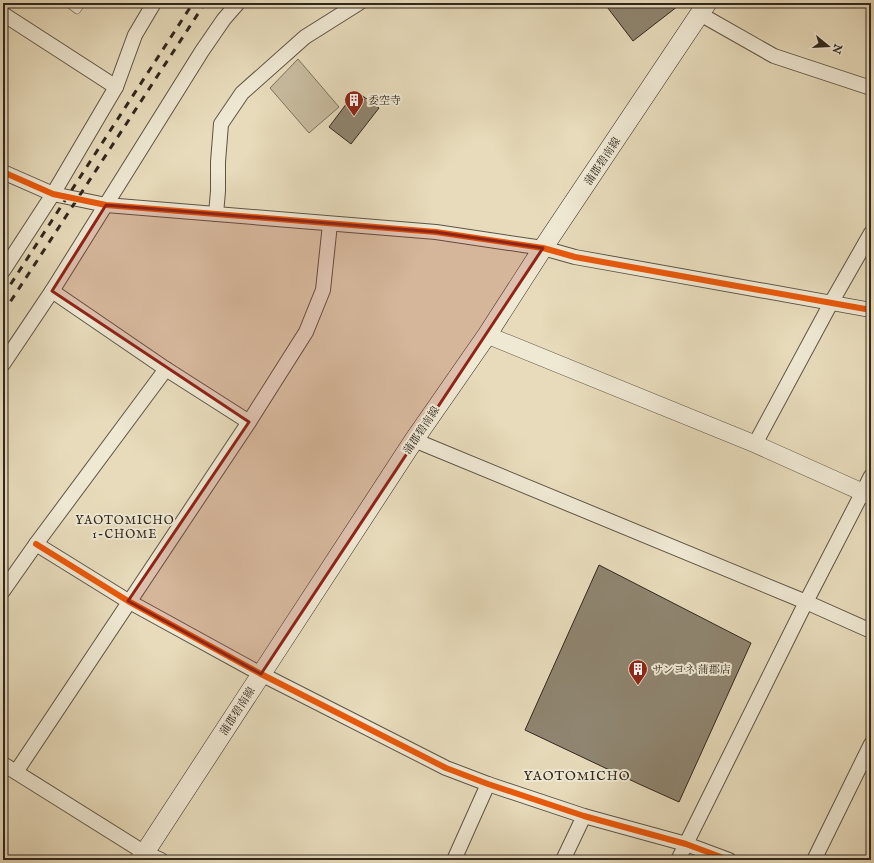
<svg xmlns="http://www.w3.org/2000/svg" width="874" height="863" font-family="'IM FELL English','Noto Serif JP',serif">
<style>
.green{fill:#c8bca0;stroke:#7c725f}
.building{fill:#8f8570;stroke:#30271e}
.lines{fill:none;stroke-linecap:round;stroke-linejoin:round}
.service-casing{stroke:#5e5445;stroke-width:8}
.minor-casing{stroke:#5e5445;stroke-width:16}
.tertiary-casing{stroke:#5e5445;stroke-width:18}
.secondary-casing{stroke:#30271e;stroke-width:20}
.service{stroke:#efe8d3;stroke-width:7}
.minor{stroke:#efe8d3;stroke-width:14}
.tertiary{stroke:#efe8d3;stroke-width:17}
.secondary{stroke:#efe8d3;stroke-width:19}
.rail{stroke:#30271e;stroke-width:3;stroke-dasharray:7 7;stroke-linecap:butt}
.cycleway-casing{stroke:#efe8d3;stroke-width:8}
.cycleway{stroke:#e8590c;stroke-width:6}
.marked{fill:#8f2418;fill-opacity:0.2;stroke:#8f2418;stroke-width:3;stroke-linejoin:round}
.labels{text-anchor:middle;stroke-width:4;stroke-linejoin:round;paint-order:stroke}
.poi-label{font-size:11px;fill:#30271e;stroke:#efe8d3;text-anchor:start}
.street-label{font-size:11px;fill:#30271e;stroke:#efe8d3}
.neighbourhood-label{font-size:12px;letter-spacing:1px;fill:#30271e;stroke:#efe8d3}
.quarter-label{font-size:13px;letter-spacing:1px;fill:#30271e;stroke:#efe8d3}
</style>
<rect width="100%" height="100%" fill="#e7dbbb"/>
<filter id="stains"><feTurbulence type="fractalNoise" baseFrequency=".005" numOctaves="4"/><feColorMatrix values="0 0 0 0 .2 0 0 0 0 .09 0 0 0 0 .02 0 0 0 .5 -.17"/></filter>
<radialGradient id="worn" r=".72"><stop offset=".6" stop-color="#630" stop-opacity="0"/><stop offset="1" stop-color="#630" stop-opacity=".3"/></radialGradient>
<path class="green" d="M298,59L339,107L309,133L270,88Z"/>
<g class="building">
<path d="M604,3H675L678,6L633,41Z"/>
<path d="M356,91L379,108L351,144L329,127Z"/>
<path d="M599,565L751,643L679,802L639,784L525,730Z"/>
</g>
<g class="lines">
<g class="service-casing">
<path id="service" d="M68,3L77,10L82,3"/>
</g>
<g class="minor-casing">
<g id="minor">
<path d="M3,14L116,87"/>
<path d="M700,14L774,56L871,88"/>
<path d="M3,172L53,194L106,205L436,232L543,248L575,257L871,310"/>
<path d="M216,214L218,191V162L221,124L242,93L305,37L359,3"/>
<path d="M3,271L53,194L116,87L135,35L154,3"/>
<path d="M52,291L166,369L249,422"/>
<path d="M3,364L52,291L202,51L224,19L238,3"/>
<path d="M414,440L806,602L871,631"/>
<path d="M755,444L831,303L871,233"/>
<path d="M36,544L128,601L261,674L446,768L488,784L584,816L686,844L729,860"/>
<path d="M3,591L36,544L166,369"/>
<path d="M3,764L145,853L161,860"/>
<path d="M16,772L249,422L306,332L323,290L330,224"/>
<path d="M454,860L488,784"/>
<path d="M563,860L584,816"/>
<path d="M678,860L806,602L871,476"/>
<path d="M814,860L871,744"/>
</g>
</g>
<g class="tertiary-casing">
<path id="tertiary" d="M487,335L755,444L871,496"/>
</g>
<g class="secondary-casing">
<path id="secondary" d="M140,860L414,440L487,335L543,248L707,3"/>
</g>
<use href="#service" class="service"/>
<use href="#minor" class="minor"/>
<use href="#tertiary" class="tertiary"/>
<use href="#secondary" class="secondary"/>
<g class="rail">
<path d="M3,296L193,3"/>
<path d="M3,313L205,3"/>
</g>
<g class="cycleway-casing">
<g id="cycleway">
<path d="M3,172L53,194L106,205L436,232L543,248L575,257L871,310"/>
<path d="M36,544L128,601L261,674L446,768L488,784L584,816L686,844L729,860"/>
</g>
</g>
<use href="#cycleway" class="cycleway"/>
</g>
<path class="marked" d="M106,205L436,232L543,248L261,674L128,601L249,422L52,291Z"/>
<defs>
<g id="building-pin" transform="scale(1)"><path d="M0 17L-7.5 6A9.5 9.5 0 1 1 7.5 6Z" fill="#8f2418" stroke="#efe8d3"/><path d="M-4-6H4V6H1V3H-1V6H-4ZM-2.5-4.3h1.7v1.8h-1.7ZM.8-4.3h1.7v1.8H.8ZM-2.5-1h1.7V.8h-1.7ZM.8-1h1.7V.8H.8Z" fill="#fff"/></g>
</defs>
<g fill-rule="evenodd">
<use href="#building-pin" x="354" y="100"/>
<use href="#building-pin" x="638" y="669"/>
</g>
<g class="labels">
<g class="poi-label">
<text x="368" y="104">委空寺</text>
<text x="652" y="673">サンヨネ 蒲郡店</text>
</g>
<g class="street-label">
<text transform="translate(602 161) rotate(-56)" y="4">蒲郡碧南線</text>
<text transform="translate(421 430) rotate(-56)" y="4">蒲郡碧南線</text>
<text transform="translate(237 711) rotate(-57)" y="4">蒲郡碧南線</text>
</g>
<g class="neighbourhood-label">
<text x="125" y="524">YAOTOMICHO<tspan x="125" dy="14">1-CHOME</tspan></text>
</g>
<g class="quarter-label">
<text x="577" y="780">YAOTOMICHO</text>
</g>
</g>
<rect width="874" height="863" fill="none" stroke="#e7dbbb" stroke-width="16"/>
<rect x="4" y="4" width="866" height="855" fill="none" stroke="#30271e" stroke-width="2"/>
<rect x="8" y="8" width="858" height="847" fill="none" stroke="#30271e"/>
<g transform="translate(828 46) rotate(108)" stroke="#efe8d3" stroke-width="3" paint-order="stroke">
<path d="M0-3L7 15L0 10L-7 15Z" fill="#30271e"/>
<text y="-6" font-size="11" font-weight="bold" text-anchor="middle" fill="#30271e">N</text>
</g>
<rect width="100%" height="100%" filter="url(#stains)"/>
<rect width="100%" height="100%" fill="url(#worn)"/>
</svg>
